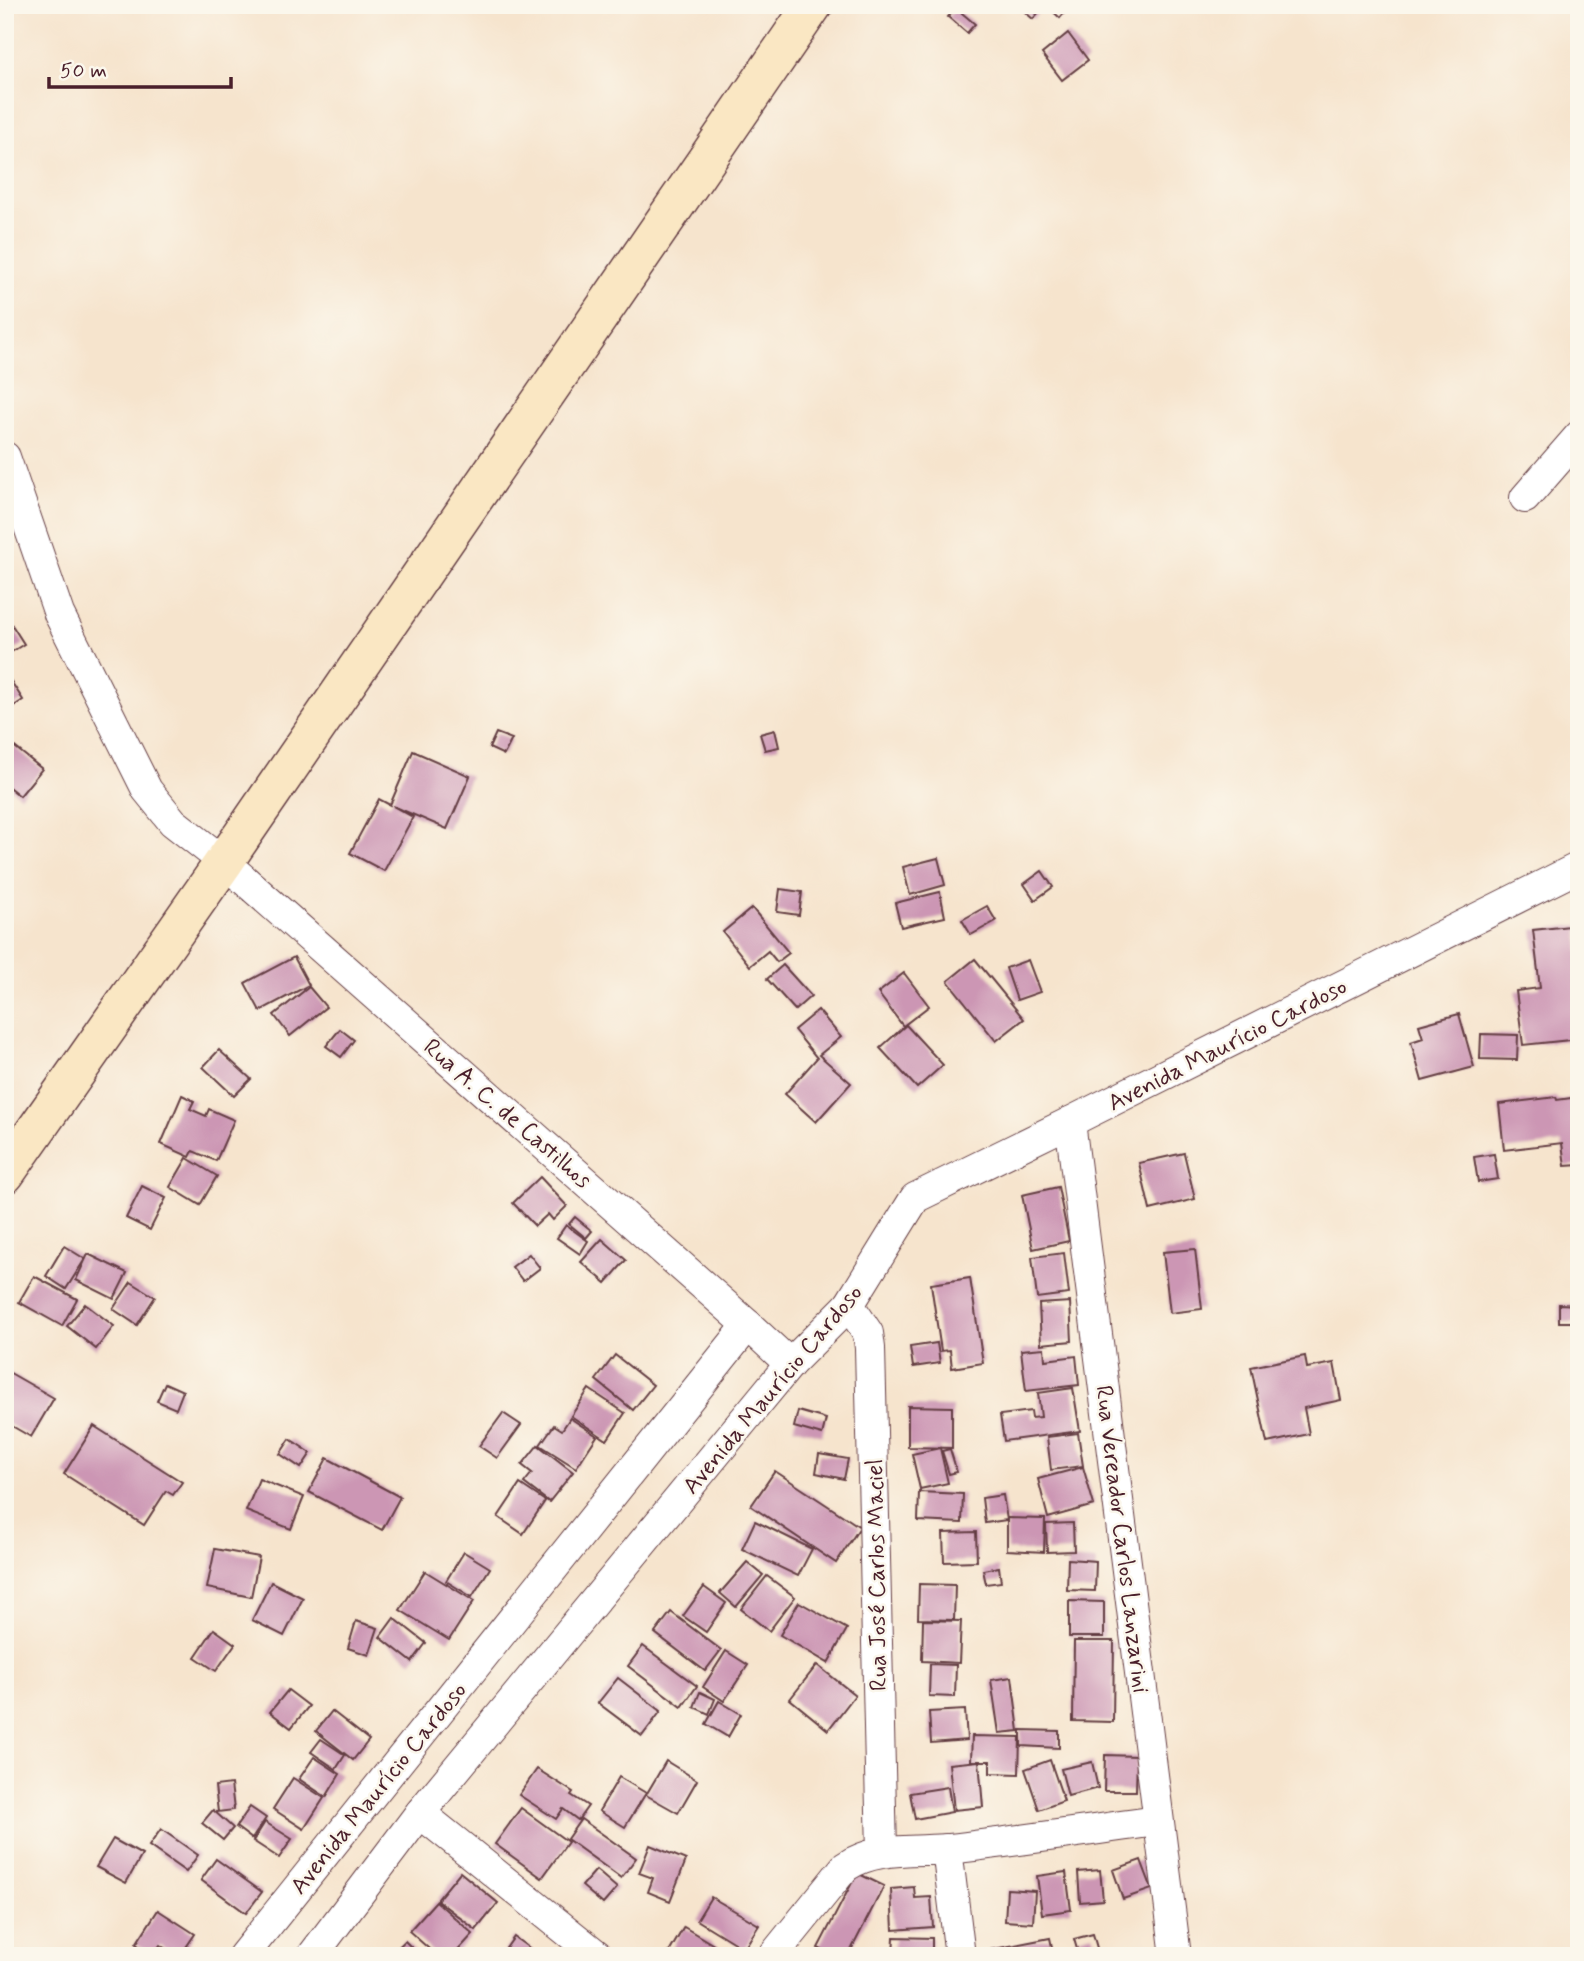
<svg xmlns="http://www.w3.org/2000/svg" width="1584" height="1961" font-family="Mynerve,sans-serif">
<style>
.building{fill:#cc96b4}
.lines{fill:none;stroke-linecap:round;stroke-linejoin:round}
.street-casing{stroke:#643d43;stroke-width:32}
.secondary-casing{stroke:#643d43;stroke-width:41}
.street{stroke:#fff;stroke-width:30}
.secondary{stroke:#fae7c3;stroke-width:38}
.labels{text-anchor:middle;stroke-width:5;stroke-linejoin:round;paint-order:stroke}
.street-label{font-size:24px;fill:#4a1f2b;stroke:#fbf7ec}
</style>
<rect width="100%" height="100%" fill="#fbf7ec"/>
<filter id="ink" filterUnits="userSpaceOnUse"><feTurbulence type="fractalNoise" baseFrequency=".0143" numOctaves="2"/><feDisplacementMap in="SourceGraphic" scale="14" xChannelSelector="R" yChannelSelector="G"/><feConvolveMatrix kernelMatrix="1 2 1 2 8 2 1 2 1" color-interpolation-filters="sRGB"/></filter>
<filter id="wash" filterUnits="userSpaceOnUse"><feTurbulence type="fractalNoise" baseFrequency=".00686" numOctaves="4" result="noise"/><feDisplacementMap in="SourceGraphic" scale="28" xChannelSelector="R" yChannelSelector="G"/><feGaussianBlur stdDeviation="1.57" result="paint"/><feColorMatrix in="noise" values="0 0 0 0 0 0 0 0 0 0 0 0 0 0 0 0 0 1.4 0 .05"/><feComposite in="paint" operator="in"/></filter>
<g filter="url(#wash)">
<rect width="100%" height="100%" fill="#f6e4cd"/>
<g id="blocks">
<g class="building">
<path d="M1017,5H1045L1033,19Z"/>
<path d="M1046,5H1071L1060,18Z"/>
<path d="M956,8L975,24L967,33L948,17Z"/>
<path d="M1068,33L1088,60L1062,80L1042,54Z"/>
<path d="M5,614L24,644L5,656Z"/>
<path d="M5,672L23,700L5,712Z"/>
<path d="M775,730L779,747L765,750L760,734Z"/>
<path d="M496,733L512,739L504,755L489,748Z"/>
<path d="M11,744L42,769L20,796L5,784V752Z"/>
<path d="M413,751L470,776L447,829L393,806L413,817L384,871L350,853L379,799L390,805Z"/>
<path d="M938,858L945,885L910,895L903,867Z"/>
<path d="M1042,871L1053,887L1035,900L1024,884Z"/>
<path d="M780,889L802,892L799,915L777,912Z"/>
<path d="M940,892L945,917L901,927L895,903Z"/>
<path d="M987,906L996,921L971,935L962,920Z"/>
<path d="M752,908L789,953L777,962L768,951L750,966L723,932Z"/>
<path d="M1579,925V1039L1523,1045L1516,991L1540,988L1533,930Z"/>
<path d="M294,957L309,985L260,1011L245,983Z"/>
<path d="M975,959L1024,1019L996,1041L948,981Z"/>
<path d="M1028,960L1040,992L1017,1000L1006,968Z"/>
<path d="M783,965L811,996L795,1010L767,979Z"/>
<path d="M904,973L929,1006L903,1026L878,993Z"/>
<path d="M309,987L326,1007L290,1036L274,1015Z"/>
<path d="M818,1010L841,1037L819,1055L851,1083L816,1122L785,1094L817,1058L794,1030Z"/>
<path d="M1459,1014L1474,1067L1422,1081L1411,1042L1423,1038L1419,1025Z"/>
<path d="M906,1025L943,1065L917,1088L880,1048Z"/>
<path d="M340,1029L354,1040L341,1057L326,1046Z"/>
<path d="M1481,1034L1518,1035L1517,1060L1480,1059Z"/>
<path d="M219,1050L251,1079L234,1096L203,1067Z"/>
<path d="M182,1095L194,1101L190,1109L206,1116L209,1109L234,1120L216,1161L193,1151L190,1157L161,1144Z"/>
<path d="M1556,1097L1557,1100L1579,1097V1165L1565,1166L1562,1143L1504,1150L1499,1104Z"/>
<path d="M1184,1153L1195,1199L1150,1210L1139,1163Z"/>
<path d="M1494,1154L1498,1179L1478,1182L1474,1157Z"/>
<path d="M187,1158L217,1176L200,1205L170,1187Z"/>
<path d="M540,1177L567,1206L553,1220L548,1214L535,1226L513,1203Z"/>
<path d="M142,1186L166,1198L150,1230L126,1218Z"/>
<path d="M1058,1187L1069,1241L1033,1249L1022,1195Z"/>
<path d="M575,1217L592,1231L586,1238L569,1224Z"/>
<path d="M566,1225L588,1241L580,1254L557,1238Z"/>
<path d="M602,1239L626,1260L606,1283L581,1262Z"/>
<path d="M64,1246L85,1259L66,1289L46,1276Z"/>
<path d="M1195,1249L1202,1309L1170,1313L1163,1252Z"/>
<path d="M1064,1253L1069,1294L1037,1298L1032,1257Z"/>
<path d="M88,1254L127,1273L114,1299L76,1280Z"/>
<path d="M529,1254L540,1268L523,1281L512,1267Z"/>
<path d="M1579,1262V1290L1573,1292L1568,1264Z"/>
<path d="M34,1276L77,1299L62,1326L19,1302Z"/>
<path d="M970,1278L983,1363L952,1368L950,1350L941,1351L931,1284Z"/>
<path d="M131,1282L155,1297L137,1325L113,1309Z"/>
<path d="M1070,1302L1072,1341L1041,1344L1039,1304Z"/>
<path d="M85,1304L114,1326L96,1349L67,1326Z"/>
<path d="M1559,1304L1579,1305V1322H1559Z"/>
<path d="M937,1343L940,1363L913,1367L910,1347Z"/>
<path d="M1044,1348L1045,1360L1076,1356L1079,1385L1026,1391L1021,1350Z"/>
<path d="M615,1355L653,1385L633,1410L596,1380Z"/>
<path d="M1305,1356L1307,1368L1334,1363L1341,1400L1304,1408L1309,1434L1267,1443L1251,1367Z"/>
<path d="M5,1370L54,1398L31,1437L5,1422Z"/>
<path d="M165,1383L183,1391L176,1409L157,1401Z"/>
<path d="M1073,1388L1080,1431L1004,1441L1000,1415L1031,1411L1032,1418L1041,1417L1038,1393Z"/>
<path d="M589,1389L625,1413L607,1440L571,1416Z"/>
<path d="M908,1406L952,1407V1448L908,1447Z"/>
<path d="M798,1411L826,1419L822,1435L794,1427Z"/>
<path d="M503,1413L521,1425L497,1458L479,1446Z"/>
<path d="M570,1418L597,1436L576,1468L540,1445L554,1425L562,1430Z"/>
<path d="M94,1426L182,1482L173,1495L166,1491L144,1525L64,1474Z"/>
<path d="M1078,1433L1083,1466L1051,1470L1047,1437Z"/>
<path d="M290,1439L311,1453L301,1468L280,1454Z"/>
<path d="M538,1445L573,1472L549,1502L524,1483L532,1473L522,1465Z"/>
<path d="M940,1448L948,1483L920,1489L912,1454Z"/>
<path d="M950,1449L957,1472L949,1474L942,1451Z"/>
<path d="M819,1454L848,1459L844,1479L816,1473Z"/>
<path d="M327,1458L400,1497L382,1530L309,1492Z"/>
<path d="M1083,1467L1094,1505L1048,1518L1038,1479Z"/>
<path d="M775,1471L860,1527L836,1563L751,1506Z"/>
<path d="M259,1479L304,1497L291,1529L246,1511Z"/>
<path d="M520,1484L545,1501L523,1534L498,1517Z"/>
<path d="M919,1492L963,1494L962,1523L918,1521Z"/>
<path d="M1003,1495L1007,1520L985,1523L982,1498Z"/>
<path d="M1007,1518L1045,1519L1044,1552L1007,1550Z"/>
<path d="M755,1521L812,1549L798,1576L742,1549Z"/>
<path d="M1073,1523L1074,1551L1047,1552L1046,1524Z"/>
<path d="M976,1532L977,1561L944,1562L943,1533Z"/>
<path d="M215,1549L259,1557L251,1597L207,1588Z"/>
<path d="M464,1552L490,1568L472,1597L446,1581Z"/>
<path d="M1068,1559L1096,1561L1095,1591L1067,1590Z"/>
<path d="M747,1562L763,1575L736,1607L720,1593Z"/>
<path d="M999,1567L1001,1582L986,1584L983,1570Z"/>
<path d="M425,1571L474,1601L449,1640L400,1610Z"/>
<path d="M767,1576L795,1597L769,1631L741,1609Z"/>
<path d="M271,1582L303,1598L284,1636L252,1620Z"/>
<path d="M919,1584L955,1585L954,1620L918,1619Z"/>
<path d="M704,1587L726,1603L706,1632L683,1616Z"/>
<path d="M1069,1601L1104,1602V1637H1069Z"/>
<path d="M799,1602L847,1629L828,1663L780,1635Z"/>
<path d="M671,1612L721,1650L705,1671L655,1633Z"/>
<path d="M394,1618L426,1643L412,1662L380,1637Z"/>
<path d="M923,1620L961,1621L959,1663L922,1661Z"/>
<path d="M356,1621L378,1628L369,1655L348,1648Z"/>
<path d="M214,1629L235,1644L216,1671L195,1657Z"/>
<path d="M1074,1641H1114L1113,1722L1073,1721Z"/>
<path d="M643,1646L697,1686L682,1707L628,1666Z"/>
<path d="M726,1651L748,1665L724,1701L703,1687Z"/>
<path d="M930,1664L956,1665L955,1697L929,1696Z"/>
<path d="M817,1665L855,1695L828,1730L790,1699Z"/>
<path d="M1012,1677L1019,1731L999,1733L991,1680Z"/>
<path d="M618,1678L661,1711L642,1736L598,1703Z"/>
<path d="M288,1690L309,1706L291,1728L270,1712Z"/>
<path d="M700,1692L715,1699L709,1714L694,1707Z"/>
<path d="M719,1701L741,1714L728,1737L706,1724Z"/>
<path d="M965,1710L967,1740L931,1743L929,1712Z"/>
<path d="M332,1711L369,1740L353,1760L316,1731Z"/>
<path d="M1021,1730L1059,1731V1748L1021,1746Z"/>
<path d="M972,1736L1020,1737L1019,1774L990,1773V1761H971Z"/>
<path d="M321,1739L345,1755L336,1769L311,1752Z"/>
<path d="M1105,1755L1137,1756L1136,1791H1104Z"/>
<path d="M314,1757L340,1774L326,1797L299,1779Z"/>
<path d="M1050,1760L1064,1801L1039,1810L1025,1769Z"/>
<path d="M666,1761L697,1780L678,1813L646,1795Z"/>
<path d="M979,1761L983,1807L954,1810L949,1764Z"/>
<path d="M1092,1762L1098,1788L1068,1796L1061,1769Z"/>
<path d="M537,1769L573,1792L571,1795L588,1806L578,1820L563,1809L556,1819L519,1795Z"/>
<path d="M619,1777L646,1793L625,1827L599,1811Z"/>
<path d="M293,1778L324,1798L304,1829L273,1809Z"/>
<path d="M231,1784L234,1810L218,1812L215,1786Z"/>
<path d="M948,1787L952,1812L915,1819L910,1793Z"/>
<path d="M250,1807L266,1818L252,1839L236,1827Z"/>
<path d="M521,1808L568,1842L542,1878L495,1844Z"/>
<path d="M213,1810L233,1828L223,1840L202,1823Z"/>
<path d="M581,1819L636,1858L621,1878L567,1839Z"/>
<path d="M265,1822L292,1839L279,1858L253,1841Z"/>
<path d="M161,1829L198,1855L186,1872L149,1846Z"/>
<path d="M113,1839L142,1855L126,1883L96,1867Z"/>
<path d="M650,1845L686,1860L670,1901L648,1892L653,1878L639,1873Z"/>
<path d="M216,1859L262,1892L246,1913L201,1880Z"/>
<path d="M1141,1860L1152,1889L1123,1899L1113,1870Z"/>
<path d="M596,1870L617,1888L603,1904L582,1886Z"/>
<path d="M1100,1870L1103,1900L1080,1902L1078,1872Z"/>
<path d="M460,1872L498,1903L476,1930L437,1900Z"/>
<path d="M1066,1872L1071,1910L1042,1914L1037,1876Z"/>
<path d="M857,1873L884,1886L848,1956H833L818,1948Z"/>
<path d="M914,1887L915,1898L931,1897L933,1927L893,1930L891,1889Z"/>
<path d="M1007,1889L1035,1891L1033,1923L1005,1921Z"/>
<path d="M711,1897L759,1925L744,1949L697,1920Z"/>
<path d="M436,1901L473,1934L453,1956H437L409,1931Z"/>
<path d="M158,1910L195,1934L180,1956H177L160,1945L153,1955L136,1944Z"/>
<path d="M684,1927L732,1956H667Z"/>
<path d="M1093,1934L1099,1955L1079,1956L1074,1939Z"/>
<path d="M514,1937L532,1950L528,1956H510L504,1951Z"/>
<path d="M894,1937L932,1938V1956H893Z"/>
<path d="M1050,1938L1054,1956H990L989,1950Z"/>
<path d="M405,1941L420,1956H389Z"/>
</g>
</g>
</g>
<g filter="url(#ink)">
<use href="#blocks" fill-opacity="0" stroke="#643d43" stroke-width="2"/>
<g class="lines">
<g class="street-casing">
<g id="street">
<path d="M5,457L59,614L147,790L173,822L224,862L748,1325L790,1364"/>
<path d="M1525,498L1579,436"/>
<path d="M1070,1122L1176,1956"/>
<path d="M849,1305L868,1333L870,1348L882,1852"/>
<path d="M420,1813L598,1956"/>
<path d="M947,1849L960,1956"/>
<path d="M243,1956L748,1325"/>
<path d="M312,1956L420,1813L790,1364L849,1305L915,1198L1070,1122L1579,867"/>
<path d="M773,1956L845,1867C875,1846 915,1852 950,1849C1019,1841 1089,1830 1158,1821"/>
</g>
</g>
<g class="secondary-casing">
<path id="secondary" d="M5,1174L224,862L813,5"/>
</g>
<use href="#street" class="street"/>
<use href="#secondary" class="secondary"/>
</g>
</g>
<g class="labels">
<g class="street-label">
<text transform="translate(1227 1044) rotate(-27)" y="8">Avenida Maurício Cardoso</text>
<text transform="translate(508 1113) rotate(41)" y="8">Rua A. C. de Castilhos</text>
<text transform="translate(772 1389) rotate(-50)" y="8">Avenida Maurício Cardoso</text>
<text transform="translate(1123 1539) rotate(83)" y="8">Rua Vereador Carlos Lanzarini</text>
<text transform="translate(876 1575) rotate(-91)" y="8">Rua José Carlos Maciel</text>
<text transform="translate(378 1788) rotate(-51)" y="8">Avenida Maurício Cardoso</text>
</g>
</g>
<rect width="1584" height="1961" fill="none" stroke="#fbf7ec" stroke-width="28"/>
<path d="M49 77v10h182v-10" fill="none" stroke="#4a1f2b" stroke-width="3.5"/>
<text x="60" y="77" font-size="21" fill="#4a1f2b" stroke="#fbf7ec" stroke-width="5" paint-order="stroke">50 m</text>
</svg>
